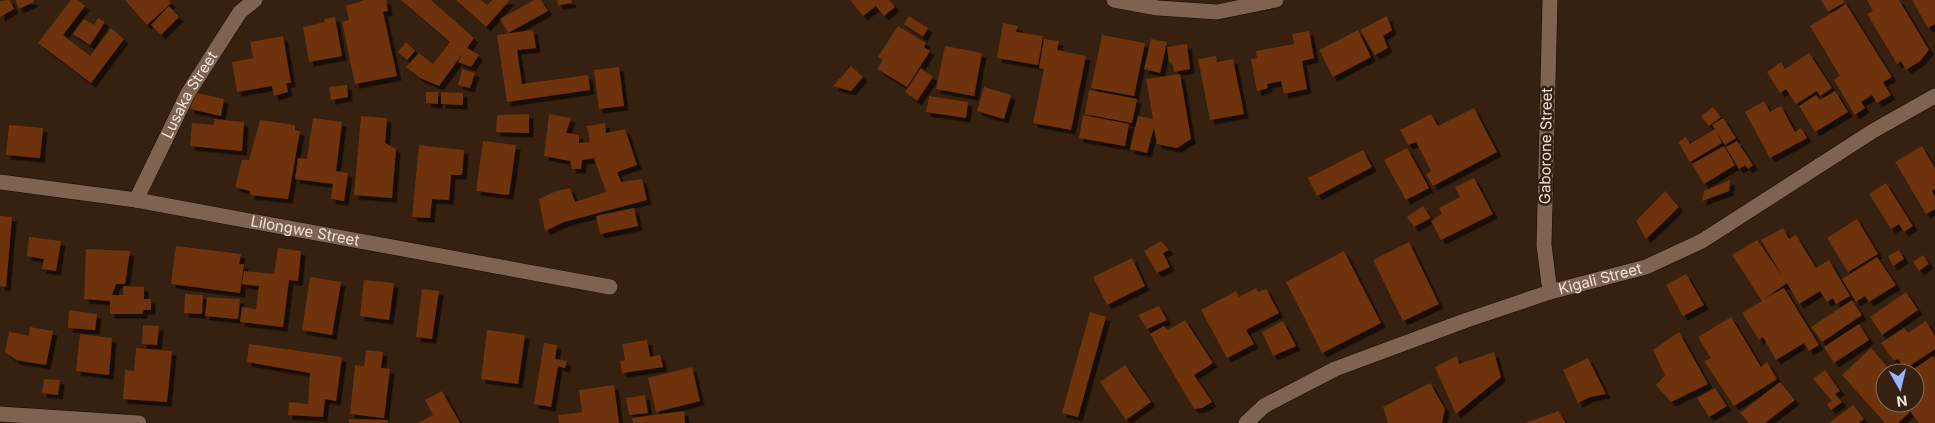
<svg xmlns="http://www.w3.org/2000/svg" width="1935" height="423" font-family="Inter,sans-serif">
<style>
.building{fill:#6e3208;filter:url(#shadow)}
.lines{fill:none;stroke-linecap:round;stroke-linejoin:round}
.street-casing{stroke:#1c0900;stroke-width:16}
.street{stroke:#7d6350;stroke-width:15}
.labels{text-anchor:middle;stroke-width:5;stroke-linejoin:round;paint-order:stroke}
.street-label{font-size:15px;fill:#f3e3d9;stroke:#36200f}
</style>
<defs>
<filter id="shadow"><feDropShadow dx="4.5" dy="4.5" stdDeviation="0" flood-color="#0009"/></filter>
</defs>
<rect width="100%" height="100%" fill="#36200f"/>
<g class="building">
<path d="M10,0L14,9L0,17V1Z"/>
<path d="M15,0H33L34,2L19,9Z"/>
<path d="M71,0H77L85,6L63,35L90,56L111,28L124,39L91,83L38,43Z"/>
<path d="M125,0H168L171,3L147,25Z"/>
<path d="M365,0H386L388,11L383,12L397,76L355,84L342,22L349,20L346,6Z"/>
<path d="M401,0H431L474,38L467,48L479,55L471,67L458,62L463,53L439,86L420,78L406,67L419,53L433,64L450,42Z"/>
<path d="M456,0H481L487,5L492,0H510L486,27Z"/>
<path d="M534,0H541L548,11L508,33L500,19Z"/>
<path d="M557,0H571L572,3L558,5Z"/>
<path d="M850,0H889L895,7L884,16L876,6L863,16Z"/>
<path d="M1821,0H1843L1845,2L1828,12Z"/>
<path d="M1867,0H1899L1929,50L1920,61L1906,70L1901,61L1897,64L1867,14L1873,11Z"/>
<path d="M1912,0H1935V24L1928,28Z"/>
<path d="M1846,4L1892,77L1883,82L1891,95L1877,103L1872,95L1861,102L1865,108L1855,115L1834,80L1840,76L1810,26Z"/>
<path d="M169,6L179,17L161,35L151,25Z"/>
<path d="M909,16L928,28L923,37L904,24Z"/>
<path d="M1387,16L1392,30L1383,36L1388,48L1375,55L1360,30Z"/>
<path d="M335,17L342,56L309,62L303,27L325,22L324,19Z"/>
<path d="M98,18L105,22L90,45L73,34L84,19L94,25Z"/>
<path d="M1003,23L1018,26L1016,32L1043,36L1038,65L997,58Z"/>
<path d="M898,26L926,43L924,47L930,51L907,87L877,69L883,59L878,57Z"/>
<path d="M533,30L536,48L517,50L522,84L588,75L590,90L507,102L497,35Z"/>
<path d="M1358,30L1371,57L1333,77L1319,50Z"/>
<path d="M1309,31L1314,58L1302,61L1307,89L1284,94L1281,81L1267,84L1268,88L1257,91L1251,59L1257,58L1256,51L1294,44L1292,34Z"/>
<path d="M1102,35L1145,43L1134,96L1091,88Z"/>
<path d="M283,36L291,83H286L288,92L274,96L272,86L237,92L232,62L253,58L250,42Z"/>
<path d="M1044,39L1059,41L1057,50L1086,56L1071,130L1033,123L1044,69L1039,68Z"/>
<path d="M1151,39L1167,42L1160,73L1144,69Z"/>
<path d="M406,42L415,51L407,60L398,52Z"/>
<path d="M1187,44L1190,69L1174,72L1173,65L1169,62L1167,47Z"/>
<path d="M945,46L982,53L974,96L936,89Z"/>
<path d="M1809,53L1832,88L1820,96L1817,91L1796,104L1786,89L1780,93L1767,72L1781,62L1785,69Z"/>
<path d="M1216,56L1217,62L1233,59L1244,114L1210,120L1198,59Z"/>
<path d="M851,66L863,77L851,91L833,86Z"/>
<path d="M619,67L624,106L599,109L594,70Z"/>
<path d="M921,68L933,77L917,101L905,92Z"/>
<path d="M462,69L475,73L470,88L458,85Z"/>
<path d="M1180,74L1191,139L1177,148L1157,144L1154,127L1147,153L1130,149L1138,116L1153,119L1146,79Z"/>
<path d="M347,85L348,97L331,100L329,87Z"/>
<path d="M984,87L1011,95L1004,119L977,111Z"/>
<path d="M1089,90L1137,99L1132,123L1085,114Z"/>
<path d="M1835,91L1848,112L1815,132L1799,106L1816,95L1820,100Z"/>
<path d="M193,92L224,99L221,116L190,109Z"/>
<path d="M426,92H438V104L426,103Z"/>
<path d="M441,92L463,93V105L441,104Z"/>
<path d="M929,96L968,102L966,118L926,112Z"/>
<path d="M1764,101L1770,112L1781,106L1795,132L1801,128L1807,138L1770,158L1745,112Z"/>
<path d="M1713,107L1721,117L1709,126L1701,116Z"/>
<path d="M1474,108L1497,152L1433,186L1426,174L1431,171L1416,142L1408,145L1400,130L1431,114L1438,126Z"/>
<path d="M529,114V133L496,132L497,115Z"/>
<path d="M549,114L571,118L566,133L579,135V143L590,142L587,126L605,123L606,133L625,129L637,165L617,172L621,182L642,179L647,200L564,222L545,231L539,199L556,191L570,188L575,202L606,192L594,158L582,160L581,169H572L570,161L544,156Z"/>
<path d="M1083,115L1129,124L1125,146L1079,138Z"/>
<path d="M361,116L387,118L385,143L396,149L392,198L354,195Z"/>
<path d="M313,118L342,122L336,171L348,173L344,201L331,199L333,184L295,179L298,158L307,159Z"/>
<path d="M1723,118L1736,138L1725,145L1716,131L1722,143L1690,162L1678,142L1686,137L1690,144L1715,129L1712,125Z"/>
<path d="M214,119L244,122L242,151L190,146L192,123L214,125Z"/>
<path d="M260,120L295,125V130L300,131L288,199L250,195V191L235,187L242,160H249Z"/>
<path d="M9,125L43,128L40,158L6,155Z"/>
<path d="M483,141L516,145L509,195L476,191Z"/>
<path d="M1737,141L1753,165L1748,169L1745,165L1739,169L1726,147Z"/>
<path d="M419,145L464,150L462,175H451L449,200L432,199L430,218L412,217Z"/>
<path d="M1724,146L1735,165L1704,184L1692,164Z"/>
<path d="M1922,146L1935,168V189L1932,191L1935,197V209L1926,214L1895,162Z"/>
<path d="M1407,148L1429,188L1406,200L1384,160Z"/>
<path d="M1363,150L1372,167L1317,196L1308,178Z"/>
<path d="M1474,178L1493,214L1441,240L1431,221L1442,214L1439,208L1460,197L1455,187Z"/>
<path d="M1730,180L1729,191L1702,201L1704,191Z"/>
<path d="M1886,183L1913,226L1904,232L1899,224L1891,229L1869,194Z"/>
<path d="M1665,191L1679,207L1646,239L1636,221Z"/>
<path d="M1423,206L1431,218L1414,227L1407,217Z"/>
<path d="M634,208L638,226L600,234L596,216Z"/>
<path d="M0,216L12,217L6,287L0,286Z"/>
<path d="M1857,219L1878,254L1848,272L1827,238Z"/>
<path d="M1783,228L1789,239L1796,235L1816,268L1829,260L1850,296L1836,304L1833,298L1827,302L1820,291L1799,304L1787,283L1764,299L1784,288L1819,345L1809,351L1804,343L1776,360L1763,337L1759,340L1742,313L1762,301L1732,255L1757,240L1783,277L1761,240Z"/>
<path d="M29,237L61,241L56,271L42,269L44,259L27,256Z"/>
<path d="M1161,241L1169,250L1163,253L1170,267L1157,273L1144,251Z"/>
<path d="M1409,242L1439,304L1403,321L1373,260Z"/>
<path d="M176,246L241,254L239,264H244L240,293L171,284Z"/>
<path d="M278,248L301,251L298,281L289,280L283,327L240,322L242,307L256,309L259,286L242,284L244,271L274,274Z"/>
<path d="M86,249L130,251L125,284H116L112,295H123V286L144,287V299H151V310H144L142,314H110V301L84,299Z"/>
<path d="M1899,250L1904,259L1893,266L1888,256Z"/>
<path d="M1344,251L1381,323L1322,353L1286,282Z"/>
<path d="M1923,255L1929,264L1919,271L1913,262Z"/>
<path d="M1877,257L1896,285L1869,302L1865,296L1856,302L1842,279Z"/>
<path d="M1132,258L1145,286L1107,305L1093,277Z"/>
<path d="M1686,274L1704,305L1683,316L1666,285Z"/>
<path d="M310,277L341,282L332,335L302,330Z"/>
<path d="M364,280L394,283L389,320L360,316Z"/>
<path d="M1256,288L1258,292L1266,289L1279,313L1246,330L1254,344L1227,358L1201,310L1236,291L1239,297Z"/>
<path d="M422,289L439,291L432,339L416,337Z"/>
<path d="M1906,292L1918,310L1882,335L1870,317Z"/>
<path d="M185,294L203,295L202,314L184,313Z"/>
<path d="M207,297L240,299L238,319L205,316Z"/>
<path d="M1852,300L1862,315L1822,342L1811,327Z"/>
<path d="M1159,306L1167,320L1147,329L1138,315Z"/>
<path d="M69,310L97,314L95,330L68,328Z"/>
<path d="M1090,312L1106,317L1078,417L1062,413Z"/>
<path d="M1731,317L1761,367L1767,362L1777,379L1734,406L1704,361L1711,358L1698,337Z"/>
<path d="M1185,320L1213,363L1194,375L1212,402L1202,408L1194,409L1150,334L1164,326L1168,330Z"/>
<path d="M1283,321L1296,346L1273,356L1262,332Z"/>
<path d="M1926,321L1935,336V349L1905,369L1898,359L1894,361L1881,343L1904,328L1908,333Z"/>
<path d="M1859,324L1869,340L1834,363L1824,347Z"/>
<path d="M143,325L159,326L157,345L142,344Z"/>
<path d="M30,327L53,331L46,365L16,360L5,352L9,332L29,336Z"/>
<path d="M487,330L525,335L518,384L481,379Z"/>
<path d="M1679,332L1708,384L1671,402L1656,385L1665,375L1653,350Z"/>
<path d="M80,334L112,338L109,375L76,371Z"/>
<path d="M647,340L650,357L660,355L663,367L622,373L620,361L625,360L622,344Z"/>
<path d="M544,343L557,345L555,359L567,361L565,368L558,366L551,407L534,404Z"/>
<path d="M249,344L342,357L336,401L325,399L323,417L288,415L289,402L308,404L310,373L247,362Z"/>
<path d="M136,348L172,351L167,402L123,399L125,370L134,371Z"/>
<path d="M1871,348L1893,373H1885V403H1909L1905,407L1910,412L1898,423H1885L1842,375Z"/>
<path d="M366,350L383,352L381,368L390,369L384,418L350,414L355,365L364,366Z"/>
<path d="M1494,352L1501,377L1456,414L1435,367L1457,356L1459,364Z"/>
<path d="M1933,356L1935,360V423H1919L1907,407L1915,403L1918,398L1915,394V373H1908Z"/>
<path d="M1588,358L1606,394L1590,397L1578,403L1563,370Z"/>
<path d="M1125,365L1151,402L1126,420L1100,382Z"/>
<path d="M692,367L700,401L656,412L648,378Z"/>
<path d="M1825,370L1840,391L1835,394L1842,402L1831,410L1827,404L1832,401L1813,379Z"/>
<path d="M44,379L60,380L58,395L42,393Z"/>
<path d="M1780,382L1795,400L1765,423H1749L1740,413Z"/>
<path d="M1430,383L1445,409L1442,423H1388L1383,407Z"/>
<path d="M614,385L619,423H559L558,415L582,412L579,390Z"/>
<path d="M1715,388L1727,406L1709,417L1697,398Z"/>
<path d="M442,391L460,423H418L433,415L425,400Z"/>
<path d="M645,395L648,413L629,415L626,398Z"/>
<path d="M1853,405L1864,419L1859,423H1829Z"/>
<path d="M684,411L685,423H633L632,418Z"/>
<path d="M1558,411L1566,423H1526Z"/>
<path d="M349,419L388,420V423H349Z"/>
</g>
<g class="lines">
<g class="street-casing">
<g id="street">
<path d="M1114,0L1158,8L1217,12L1276,0"/>
<path d="M1550,0L1544,245L1550,292"/>
<path id="s1" d="M0,182L136,200L610,287"/>
<path id="s2" d="M136,200L188,93L240,12L255,0"/>
<path d="M0,414L139,423"/>
<path id="s3" d="M1246,423L1264,406L1335,369L1467,320L1550,292L1646,267L1702,241L1873,131L1935,96"/>
</g>
</g>
<use href="#street" class="street"/>
</g>
<g class="labels">
<g class="street-label">
<text dy="5" stroke="none"><textPath href="#s2" startOffset="118">Lusaka Street</textPath></text>
<text transform="translate(1546 146) rotate(-89)" y="5">Gaborone Street</text>
<text dy="5" stroke="none"><textPath href="#s1" startOffset="309">Lilongwe Street</textPath></text>
<text dy="5" stroke="none"><textPath href="#s3" startOffset="385">Kigali Street</textPath></text>
</g>
</g>
<g transform="translate(1900 388) rotate(172)"><circle r="24" fill="#36200f" stroke="#826e60"/>
<path d="M0-4L9 19L0 12L-9 19Z" fill="#96b6fd"/>
<text y="-8" font-size="14" font-weight="bold" text-anchor="middle" fill="#f3e3d9">N</text>
</g>
</svg>
